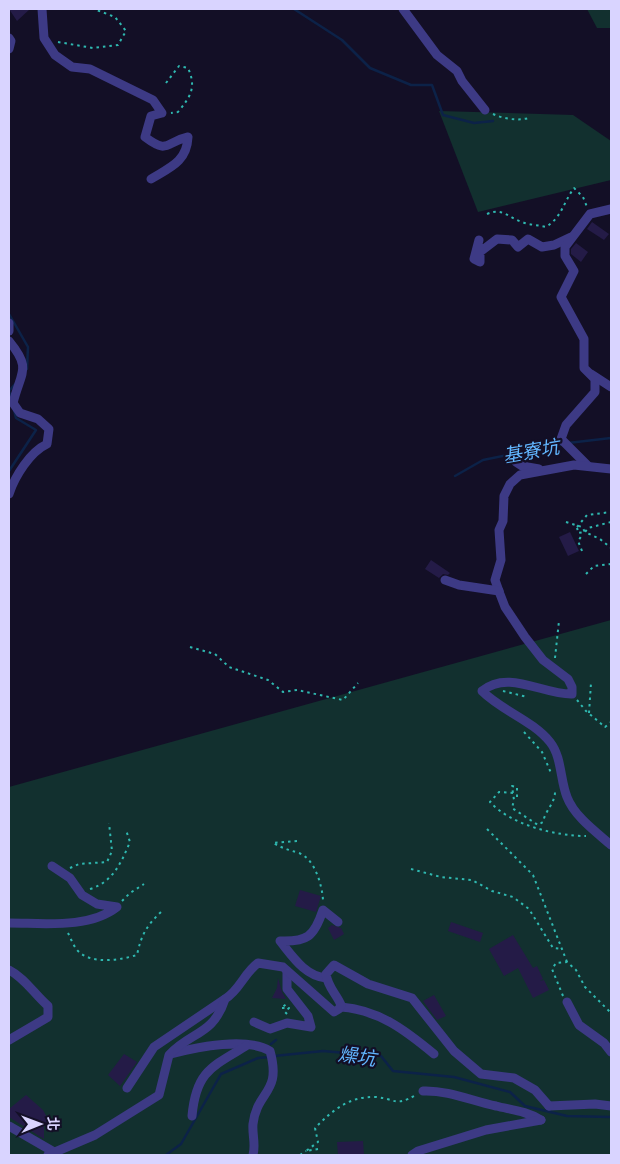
<svg xmlns="http://www.w3.org/2000/svg" width="620" height="1164" font-family="'Alegreya Sans','Noto Sans TC',sans-serif">
<style>
.green{fill:#12302f}
.lines{fill:none;stroke-linecap:round;stroke-linejoin:round}
.stream{stroke:#0c2248;stroke-width:2.5}
.building{fill:#241b47}
.path{stroke:#2fb8b0;stroke-width:2;stroke-dasharray:2.5 4;stroke-linecap:butt}
.minor{stroke:#3d3a85;stroke-width:9}
.labels{text-anchor:middle;stroke-width:4.5;stroke-linejoin:round;paint-order:stroke}
.water-label{font-size:19px;font-style:italic;fill:#62b6ff;stroke:#130f26}
</style>
<rect width="100%" height="100%" fill="#130f26"/>
<g class="green">
<path d="M587,9H611V28H597Z"/>
<path d="M439,111L573,115L611,141V180L478,212Z"/>
<path d="M611,620V1155H9V787Z"/>
</g>
<g class="lines">
<g class="stream">
<path d="M294,9L342,40L370,68L411,85H432L443,115L474,123L493,121"/>
<path d="M9,314L28,347L27,369"/>
<path d="M11,397L9,391L16,383"/>
<path d="M568,443L611,438"/>
<path d="M9,471L36,430L16,418L14,410"/>
<path d="M455,476L483,460L563,444"/>
<path d="M271,1044L276,1040"/>
<path d="M274,1056L323,1051L381,1056L393,1071L454,1077L510,1092L525,1106L567,1116L611,1117"/>
<path d="M166,1155L181,1144L221,1074L258,1058L269,1057"/>
</g>
</g>
<g class="building">
<path d="M9,9H30L17,21Z"/>
<path d="M592,222L609,234L604,240L587,229Z"/>
<path d="M576,243L588,252L581,262L571,254V249Z"/>
<path d="M570,532L579,551L568,556L559,537Z"/>
<path d="M431,560L450,573L448,575L443,574L439,578L425,569Z"/>
<path d="M300,890L321,896L316,912L295,906Z"/>
<path d="M451,922L483,933L480,942L448,931Z"/>
<path d="M332,925L341,928L344,934L334,940L328,928Z"/>
<path d="M513,935L533,968L537,966L543,979L540,981L544,980L549,990L533,998L518,968L504,976L489,949Z"/>
<path d="M278,978L282,992L286,999L272,998L277,988Z"/>
<path d="M434,995L446,1016L437,1020L423,1001Z"/>
<path d="M124,1054L137,1062L120,1086L108,1075Z"/>
<path d="M26,1095L43,1110L49,1121L44,1125V1139L9,1117V1109Z"/>
<path d="M363,1141L364,1155H338L337,1142Z"/>
</g>
<g class="lines">
<g class="path">
<path d="M58,42L93,48L118,45L126,31L115,17L94,9"/>
<path d="M166,83L179,66L188,68C197,88 190,97 178,112L171,113"/>
<path d="M493,114C504,119 517,121 529,118"/>
<path d="M487,214C502,207 509,218 522,222C529,225 538,225 546,227C562,217 563,203 574,188L583,197L587,207"/>
<path d="M566,522L582,527L585,532L578,533L577,527"/>
<path d="M611,522L588,528L585,532L600,539L611,548"/>
<path d="M577,527L587,515L611,512"/>
<path d="M582,551L578,541L583,534"/>
<path d="M586,574L594,566L611,564"/>
<path d="M190,647L215,654L229,667L268,680L283,692L297,690L343,700L358,683"/>
<path d="M555,658L559,621"/>
<path d="M503,691L527,697"/>
<path d="M577,700L586,711L605,727L611,722"/>
<path d="M589,713L591,683"/>
<path d="M524,732L542,752L551,773"/>
<path d="M513,793L499,792L490,802C511,825 556,836 586,836"/>
<path d="M517,797V787L512,786L514,800L512,808L538,825L543,822C545,811 555,803 555,792"/>
<path d="M487,829L533,875L567,962"/>
<path d="M297,841L273,843C282,848 289,850 299,853C315,859 322,885 323,900"/>
<path d="M70,868L79,864L107,862L112,851L109,823"/>
<path d="M411,869L441,877L472,880L492,891L513,897L529,909L553,948L562,949"/>
<path d="M90,889C113,882 121,863 130,842L126,830"/>
<path d="M122,901L130,893L144,884"/>
<path d="M68,933C71,939 74,947 78,951C92,965 120,960 137,955C141,936 146,926 161,912"/>
<path d="M563,996L552,969L556,963L567,962L576,970L585,987L611,1013"/>
<path d="M287,1014L285,1012L289,1008H281L288,1003"/>
<path d="M318,1149L306,1151L318,1142L315,1128C333,1110 349,1096 376,1097C396,1099 394,1107 416,1095"/>
<path d="M300,1155L306,1151"/>
</g>
<g class="minor">
<path d="M42,9L44,38L55,55L72,67L90,69L153,100L162,113L151,116L145,137C169,155 165,142 188,137C187,162 169,168 151,179"/>
<path d="M403,9L437,55L457,71L462,81L485,110"/>
<path d="M9,38L11,41L9,49"/>
<path d="M479,240L474,259L480,262V252L497,239L512,240L518,247L528,239L542,247L554,245L571,237"/>
<path d="M9,323V331"/>
<path d="M9,341C32,369 21,371 13,403L20,413L38,419L49,429L47,444C30,452 15,476 9,494"/>
<path d="M591,374L611,387"/>
<path d="M516,462L522,466L539,469"/>
<path d="M588,466L561,439L566,425L595,392V379L584,368V339L561,297L574,271L565,256V247L590,214L611,209"/>
<path d="M611,469L574,465L520,475L510,484L504,496L503,521L499,530L501,560L495,580L500,594L505,607L525,637L543,660L568,679L572,687V694C544,695 508,669 482,691C502,711 532,720 550,742C562,757 560,780 567,797C574,816 596,832 611,845"/>
<path d="M445,580L459,585L499,591"/>
<path d="M9,923C43,923 89,929 117,907L97,904L82,895L70,878L52,866"/>
<path d="M9,970C25,978 34,994 48,1006V1017L9,1040"/>
<path d="M326,978C305,976 293,957 280,941C307,942 314,937 323,910L338,922"/>
<path d="M567,1002L579,1025L604,1043L611,1052"/>
<path d="M341,1007C379,1010 405,1030 434,1054"/>
<path d="M254,1022L270,1029L287,1023L311,1027L308,1016L287,989V971"/>
<path d="M171,1054C198,1047 247,1037 270,1051C282,1094 257,1090 253,1124C252,1135 256,1144 253,1155"/>
<path d="M127,1088L154,1047L225,999"/>
<path d="M423,1091C448,1090 472,1101 496,1106C512,1110 526,1111 541,1120"/>
<path d="M549,1106L595,1104L611,1106"/>
<path d="M192,1116C196,1072 211,1067 246,1046"/>
<path d="M9,1126L54,1152"/>
<path d="M48,1155L95,1135L159,1095L169,1055C191,1031 213,1036 225,999C240,990 244,973 258,963L283,967L334,1012L339,1009L341,1005C336,993 328,988 326,974L334,965L368,984L412,998L454,1051L481,1074L514,1078L535,1090L549,1106"/>
<path d="M412,1155L418,1151L486,1130L541,1120"/>
</g>
</g>
<g class="labels">
<g class="water-label">
<text transform="translate(531 451) rotate(-10)" y="7">基寮坑</text>
<text transform="translate(357 1056) rotate(8)" y="7">燥坑</text>
</g>
</g>
<rect width="620" height="1164" fill="none" stroke="#d9d4ff" stroke-width="20"/>
<g transform="translate(40 1124) rotate(89)" stroke="#130f26" stroke-width="4" paint-order="stroke">
<path d="M0-4L9 19L0 12L-9 19Z" fill="#d9d4ff"/>
<text y="-8" font-size="14" font-weight="bold" text-anchor="middle" fill="#d9d4ff">北</text>
</g>
</svg>
